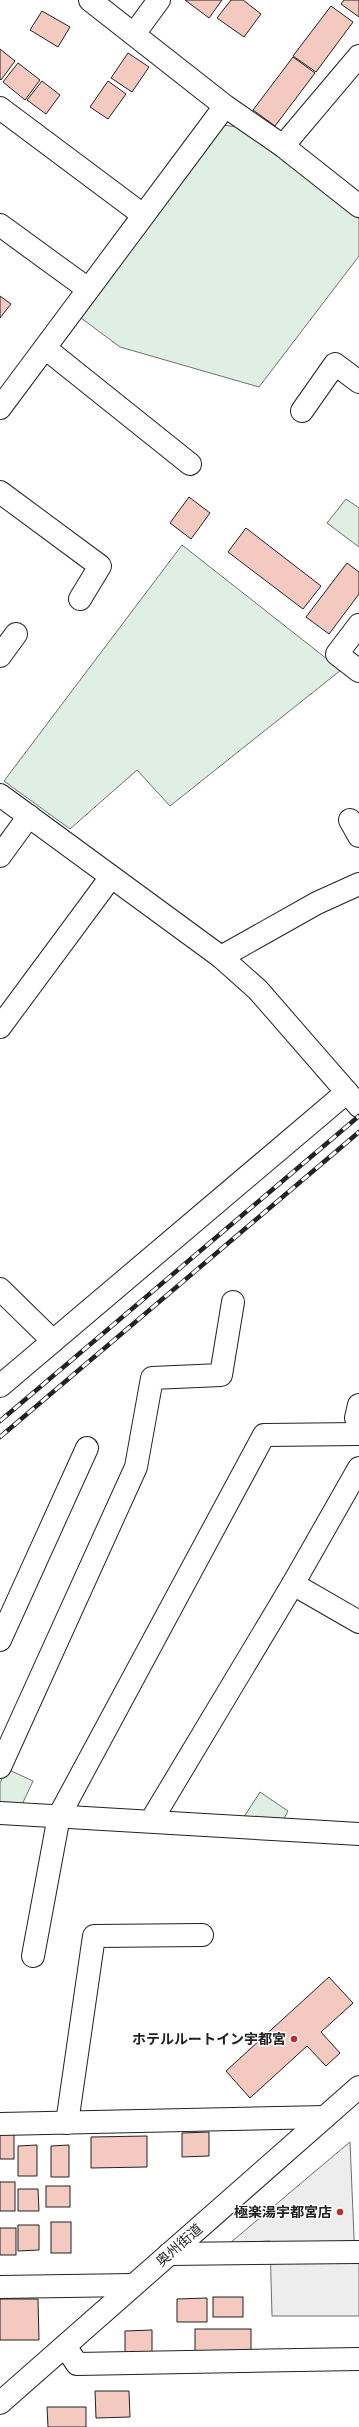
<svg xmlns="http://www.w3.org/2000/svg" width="359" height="2427" font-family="'Alegreya Sans','Noto Sans JP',sans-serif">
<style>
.green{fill:#e0efe3;stroke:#6f6f6f}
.parking{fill:#ededed;stroke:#6f6f6f}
.building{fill:#f3c9c0;stroke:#222}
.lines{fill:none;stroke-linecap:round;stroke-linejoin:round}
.minor-casing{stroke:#222;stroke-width:24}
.highway-casing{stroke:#222;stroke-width:24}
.minor{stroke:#fff;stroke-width:22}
.highway{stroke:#fff;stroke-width:22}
.rail-casing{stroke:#222;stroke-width:4.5}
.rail{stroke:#fff;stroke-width:3;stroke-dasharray:9;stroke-linecap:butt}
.poi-dot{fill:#c62828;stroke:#fff;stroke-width:1.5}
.labels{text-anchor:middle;stroke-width:3;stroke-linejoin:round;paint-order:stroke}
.poi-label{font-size:14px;font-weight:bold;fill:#222;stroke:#fff;text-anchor:end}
.street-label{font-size:14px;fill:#222;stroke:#fff}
</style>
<rect width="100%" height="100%" fill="#fff"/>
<g class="green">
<path d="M223,125L244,128L359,219V256L259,387L120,347L81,318Z"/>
<path d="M346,499L359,508V547L327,523Z"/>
<path d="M182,545L341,670L170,806L137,770L70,829L4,781Z"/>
<path d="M7,1769L33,1781L19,1811L0,1810V1783Z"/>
<path d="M260,1792L288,1811L280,1826L240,1823Z"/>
</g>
<path class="parking" d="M350,2142L355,2261L359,2262V2316H272L270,2241L230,2243Z"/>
<g class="building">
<path d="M185,0H222L209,18Z"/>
<path d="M231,0H243L261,14L244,37L217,18Z"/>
<path d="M344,0H359V17L341,4Z"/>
<path d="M331,6L353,22L316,72L293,56Z"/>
<path d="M42,11L70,27L58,47L30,30Z"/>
<path d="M0,49L15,61L1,80L0,79Z"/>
<path d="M128,53L149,67L132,92L111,78Z"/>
<path d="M293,57L315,73L275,126L253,110Z"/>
<path d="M18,63L40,80L25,100L3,82Z"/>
<path d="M42,81L60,95L46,114L27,100Z"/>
<path d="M108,81L126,94L108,119L90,107Z"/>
<path d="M0,296L11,304L0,318Z"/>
<path d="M189,497L210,513L191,539L170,523Z"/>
<path d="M246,528L321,586L303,609L228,552Z"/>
<path d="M347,563L359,572V594L329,634L306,617Z"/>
<path d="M329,1977L353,2003L321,2032L340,2053L326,2066L307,2046L250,2098L226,2071Z"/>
<path d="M209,2132V2156L182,2157V2133Z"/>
<rect x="0" y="2134" width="14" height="25"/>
<path d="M147,2136V2167L91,2168V2137Z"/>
<path d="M37,2145V2176H18V2146Z"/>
<path d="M69,2145V2177H51V2146Z"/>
<rect x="0" y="2182" width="15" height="29"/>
<rect x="46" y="2186" width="24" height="21"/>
<path d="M18,2189H38L39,2211H18Z"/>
<rect x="51" y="2222" width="20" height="31"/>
<path d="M18,2225H39V2250L18,2251Z"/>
<rect x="0" y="2228" width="16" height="27"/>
<rect x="213" y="2297" width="30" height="20"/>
<path d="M207,2298V2322H177V2299Z"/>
<path d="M0,2299H38L39,2340H0Z"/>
<rect x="195" y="2329" width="56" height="24"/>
<path d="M152,2330V2355H125V2331Z"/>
<path d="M95,2391H129L130,2417L96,2418Z"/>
<path d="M47,2407H86V2427H48Z"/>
</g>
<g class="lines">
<g class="minor-casing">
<g id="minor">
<path d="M90,0L225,106L283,146L359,206"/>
<path d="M134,34L159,0"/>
<path d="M0,108L143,215"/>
<path d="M283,146L359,56"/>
<path d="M0,225L88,289"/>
<path d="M45,348L190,464"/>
<path d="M0,408L225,106"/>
<path d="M302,411L335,364L359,382"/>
<path d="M0,492L100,566L80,599"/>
<path d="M359,625L337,654L359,671"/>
<path d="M0,656L16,634"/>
<path d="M0,795L221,957L258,990L359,1106"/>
<path d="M350,820L359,836"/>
<path d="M0,856L29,816"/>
<path d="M221,957L317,903L359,884"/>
<path d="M0,1027L111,877"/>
<path d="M0,1289L53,1341"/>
<path d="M0,1386L347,1092"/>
<path d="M359,1405L356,1418H359"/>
<path d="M293,1584L359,1622"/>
<path d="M0,1640L87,1448"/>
<path d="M0,1767L136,1467L152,1378L221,1375L233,1302"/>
<path d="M0,1813L359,1834"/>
<path d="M151,1821L293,1584L359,1468"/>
<path d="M33,1956L59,1816L264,1435L359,1434"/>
<path d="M67,2123L94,1936L202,1935"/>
<path d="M0,2124L325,2117"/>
<path d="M169,2254L359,2252"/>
<path d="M0,2287L133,2285"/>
<path d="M65,2346L77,2364L359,2359"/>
</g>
</g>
<g class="highway-casing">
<path id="highway" d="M0,2403L359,2087"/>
</g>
<use href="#minor" class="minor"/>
<use href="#highway" class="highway"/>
<g class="rail-casing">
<g id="rail">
<path d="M0,1421L359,1116"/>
<path d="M0,1437L359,1132"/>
</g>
</g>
<use href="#rail" class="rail"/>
</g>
<g class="poi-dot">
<circle cx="294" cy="2039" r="4"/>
<circle cx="340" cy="2212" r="4"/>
</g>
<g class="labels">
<g class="poi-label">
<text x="286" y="2044">ホテルルートイン宇都宮</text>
<text x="332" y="2217">極楽湯宇都宮店</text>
</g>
<g class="street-label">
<text transform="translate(179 2245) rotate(-41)" y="5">奥州街道</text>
</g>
</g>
</svg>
